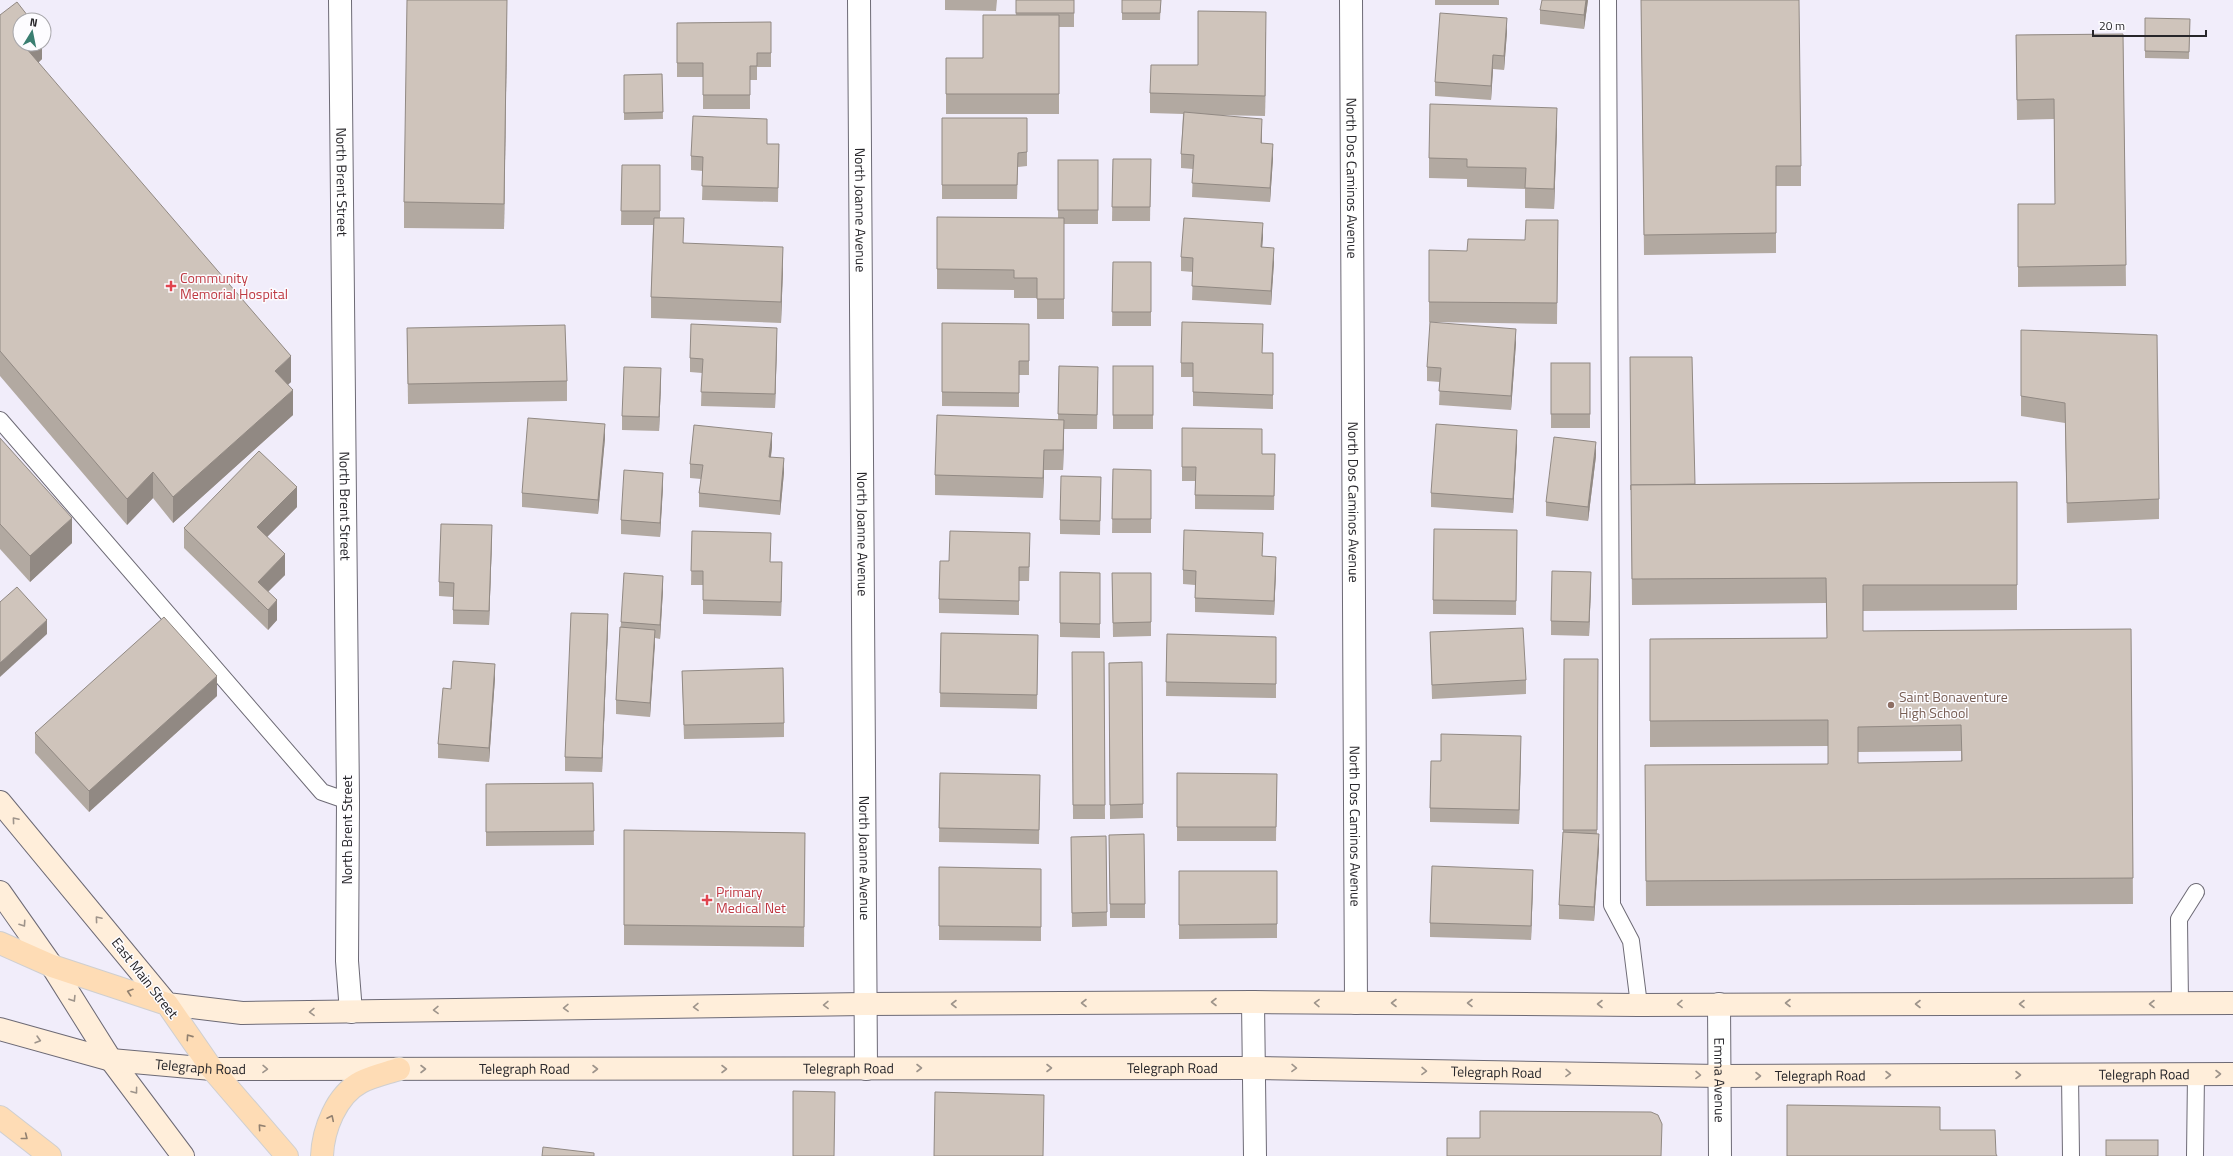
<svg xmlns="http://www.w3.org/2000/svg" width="2233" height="1156" font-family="'Titillium Web',sans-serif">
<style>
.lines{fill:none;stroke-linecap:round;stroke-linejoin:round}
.service-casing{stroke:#6d6a75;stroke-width:18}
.minor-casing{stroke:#6d6a75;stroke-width:24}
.secondary-casing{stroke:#6d6a75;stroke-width:24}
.primary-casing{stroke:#cfcfd0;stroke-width:24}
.service{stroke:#fff;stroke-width:16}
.minor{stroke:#fff;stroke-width:22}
.secondary{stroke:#ffeeda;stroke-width:22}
.primary{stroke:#fedcb5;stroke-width:22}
.wall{fill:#b2a9a1;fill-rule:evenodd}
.shaded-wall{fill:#918983}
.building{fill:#cfc4bb;stroke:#918983;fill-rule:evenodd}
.oneway{stroke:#9e948b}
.oneway2{stroke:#928170}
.health-dot{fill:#e0444e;stroke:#fdfcff;stroke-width:1.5}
.education-dot{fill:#8d6e63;stroke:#fdfcff;stroke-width:1.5}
.labels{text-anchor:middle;stroke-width:3;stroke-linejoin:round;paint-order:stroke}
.street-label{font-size:14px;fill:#27262a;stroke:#fdfcff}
.health-label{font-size:14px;fill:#be3a42;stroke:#fdfcff;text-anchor:start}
.education-label{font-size:14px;fill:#785e54;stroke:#fdfcff;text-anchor:start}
</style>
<rect width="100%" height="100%" fill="#f1edfa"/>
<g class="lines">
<g class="service-casing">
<g id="service">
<path d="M1608,0L1612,905L1631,941L1639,1005"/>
<path d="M0,420L322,792L348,801"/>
<path d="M2180,1004L2179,919L2196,892"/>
<path d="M2070,1075L2071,1156"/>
<path d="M2195,1156L2196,1074"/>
</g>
</g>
<g class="minor-casing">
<g id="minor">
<path id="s1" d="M340,0L348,801L347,961L351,1012"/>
<path id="s2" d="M859,0L866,1069"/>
<path id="s3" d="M1351,0L1356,1003"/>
<path d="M1253,1002L1255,1156"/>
<path id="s4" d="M1719,1004L1720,1156"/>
</g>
</g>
<g class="secondary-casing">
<g id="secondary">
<path d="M0,802L167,1004L242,1013L865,1004L1253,1002L1639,1005L2233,1003"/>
<path d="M0,892L52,966L111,1060L183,1156"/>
<path id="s5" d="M0,1029L111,1060L212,1069L1255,1068L1719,1076L2233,1074"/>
</g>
</g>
<g class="primary-casing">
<g id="primary">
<path d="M0,943L52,966L167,1004L212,1069L287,1156"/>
<path d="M0,1117L50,1156"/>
<path d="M322,1156C323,1130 336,1095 361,1082C373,1076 387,1073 399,1069"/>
</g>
</g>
<use href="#service" class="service"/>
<use href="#minor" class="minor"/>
<use href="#secondary" class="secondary"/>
<use href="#primary" class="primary"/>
</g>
<g class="wall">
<path d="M945,0H997L996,11L945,10Z"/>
<path d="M1016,0H1074V27H1059V114H946V58H983L1016,15Z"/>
<path d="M1122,0H1161L1160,20H1122Z"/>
<rect x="1435" y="0" width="64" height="5"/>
<path d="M1588,0L1584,29L1540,24V10Z"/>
<path d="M1641,0L1801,166V186H1776V253L1644,255Z"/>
<path d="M0,15L42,44V59L38,63L291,382L288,384L293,415L173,523L153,498L127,525L0,376Z"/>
<path d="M2190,19L2189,59L2145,58V51Z"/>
<path d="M771,22V67H757V80H750V109H703V77H677V23Z"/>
<path d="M507,26L504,229L404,228V202Z"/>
<path d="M1266,32L1265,116L1213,115L1262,133V143L1273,158L1270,202L1192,197L1193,169L1181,168V154L1183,114L1150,113V93L1198,65Z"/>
<path d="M1507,32L1504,70L1493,69L1491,100L1435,96V82Z"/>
<path d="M2123,34L2126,286L2018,287V204H2055L2054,119L2017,120L2016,35Z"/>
<path d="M662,74L663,119L624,120V75Z"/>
<path d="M942,118H1027V166L1018,167L1017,199H942Z"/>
<path d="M1557,128L1554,209L1525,208V189L1467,187V179L1429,178V158Z"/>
<path d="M767,144H779L778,202L702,200L703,171L691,170V156Z"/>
<path d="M1113,159H1151L1150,221H1112Z"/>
<path d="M1058,160H1098V224H1064V319H1037V298H1014V290L937,289V217L1058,218Z"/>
<path d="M622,165H660V218L684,243L783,268L781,323L651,318V297L653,225H621Z"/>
<path d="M1558,220L1557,324L1429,322V302L1467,251L1525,240Z"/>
<path d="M1263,237L1262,247L1274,262L1271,305L1192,300L1193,272L1181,271V257Z"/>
<path d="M1113,262H1151V326H1112Z"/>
<path d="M942,323L1029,324V375H1019V407L942,406Z"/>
<path d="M407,328L567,381V401L408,404Z"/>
<path d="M2021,330L2159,499V519L2067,523L2065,423L2021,416Z"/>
<path d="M1263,338L1262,353L1273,367V409L1193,406V377H1181V363Z"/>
<path d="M777,342L775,408L701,406L702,373L690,372V358Z"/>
<path d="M1516,343L1511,410L1439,405L1440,382L1427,381V367Z"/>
<path d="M1630,357L1695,484L2017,482V610L1863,611V631L2131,629L2133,904L1646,906L1645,765L1828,764V746L1650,747V639L1827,638L1826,603L1632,605ZM1961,751V761L1858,763V752Z"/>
<rect x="1551" y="363" width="39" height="65"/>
<path d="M1059,366L1098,381L1097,429H1064L1063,470H1044L1043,498L935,495V475L1058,420Z"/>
<rect x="1113" y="366" width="40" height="63"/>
<path d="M661,382L659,431L622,430V416Z"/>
<path d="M1182,428L1262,454H1275L1274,510L1195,509V481H1182Z"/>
<path d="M0,438L72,543L30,582L0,549Z"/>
<path d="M605,438L598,514L522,507V493Z"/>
<path d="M1517,444L1513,513L1431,507V493Z"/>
<path d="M772,447L771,457L784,472L780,515L699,507V493L701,479L690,478V464Z"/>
<path d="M1596,456L1588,521L1546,516V502Z"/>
<path d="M1113,469L1151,470V533H1112Z"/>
<path d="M1101,477L1100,535L1060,534V520Z"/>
<path d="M663,487L660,537L621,534V520Z"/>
<path d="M297,507L267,537L285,575L268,591L277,620L268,630L184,548V528Z"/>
<path d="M1517,530L1516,615L1433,614V600Z"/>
<path d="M692,531L771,547L770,562L782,576L781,616L703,614V585H691Z"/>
<path d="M492,539L489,625L453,624V597L439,596V582Z"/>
<path d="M1030,547L1029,581H1019V615L939,613V599L949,561Z"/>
<path d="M1263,547L1262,556L1276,571L1274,615L1195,612V585L1183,584V570Z"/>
<path d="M1060,572L1100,573V638L1060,637Z"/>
<path d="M1112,573H1151V636L1113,637Z"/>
<path d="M1591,586L1589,636L1551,635V621Z"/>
<path d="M663,590L660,639L655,638L650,717L616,714V700L621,622Z"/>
<path d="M608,628L602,772L565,771V757Z"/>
<path d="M1430,632L1526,680V694L1432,699Z"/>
<path d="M941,633L1038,635L1037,709L940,707Z"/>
<path d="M1167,634L1276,637V698L1166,696Z"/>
<path d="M1072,652H1104L1105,819H1073Z"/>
<path d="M1564,659H1598L1597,834L1599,848L1594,921L1559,919V905L1563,835Z"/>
<path d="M1142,662L1143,818L1110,819L1109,663Z"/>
<path d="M682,671L784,723V737L684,739Z"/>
<path d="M495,678L489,762L438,758V744L451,689Z"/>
<path d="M217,696L89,812L35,753V733Z"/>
<path d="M1521,750L1519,824L1430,822V808L1441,761Z"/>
<path d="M940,773L1040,789L1039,844L939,842Z"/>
<path d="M1177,773L1277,774L1276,841H1177Z"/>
<path d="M593,783L594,845L486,846V784Z"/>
<path d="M624,830L805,833L804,947L624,945Z"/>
<path d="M1109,835L1145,904V918H1110Z"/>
<path d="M1106,836L1107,926L1072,927L1071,837Z"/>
<path d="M939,867L1041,869V941L939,940Z"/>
<path d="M1179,871H1277V938L1179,939Z"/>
<path d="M1533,884L1531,940L1430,937V923Z"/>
</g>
<g class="shaded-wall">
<path d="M507,0V26L504,229V204Z"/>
<path d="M1586,0H1588L1584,29V15Z"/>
<path d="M1266,12V32L1265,116V96Z"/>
<path d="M1507,18V32L1504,70V56Z"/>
<path d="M31,44H42V59L26,74V48Z"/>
<path d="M1493,55V69L1491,100V86Z"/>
<path d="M1557,108V128L1554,209V189Z"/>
<path d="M1262,119V133L1261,157V143Z"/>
<path d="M1273,144V158L1270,202V188Z"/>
<path d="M1263,223V237L1261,261V247Z"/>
<path d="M783,247V268L781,323V302Z"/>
<path d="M1274,248V262L1271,305V291Z"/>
<path d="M777,328V342L775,408V394Z"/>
<path d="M1516,329V343L1511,410V396Z"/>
<path d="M291,356V382L275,397V371Z"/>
<path d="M661,368V382L659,431V417Z"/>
<path d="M293,390V415L173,523V497Z"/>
<path d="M1064,420V440L1063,470V450Z"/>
<path d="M605,424V438L598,514V500Z"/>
<path d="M1517,430V444L1513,513V499Z"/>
<path d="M772,433V447L769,470V457Z"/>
<path d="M1596,442V456L1588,521V507Z"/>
<path d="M1044,450V470L1043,498V478Z"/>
<path d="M784,458V472L780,515V501Z"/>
<path d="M153,472V498L127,525V499Z"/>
<path d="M663,473V487L660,537V523Z"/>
<path d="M297,487V507L257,547V527Z"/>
<path d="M72,518V543L30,582V556Z"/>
<path d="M492,525V539L489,625V611Z"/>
<path d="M285,554V575L258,602V582Z"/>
<path d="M1276,557V571L1274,615V601Z"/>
<path d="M782,562V576L781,616V602Z"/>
<path d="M1591,572V586L1589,636V622Z"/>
<path d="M663,576V590L660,639V625Z"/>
<path d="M277,600V620L268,630V610Z"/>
<path d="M608,614V628L602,772V758Z"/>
<path d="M47,620V634L0,677V663Z"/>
<path d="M655,630V644L650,717V703Z"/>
<path d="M495,664V678L489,762V748Z"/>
<path d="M217,676V696L89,812V791Z"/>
<path d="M1521,736V750L1519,824V810Z"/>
<path d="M1599,834V848L1594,921V907Z"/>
<path d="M1533,870V884L1531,940V926Z"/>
</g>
<g class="building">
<path d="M407,0H507L504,204L404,202Z"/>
<rect x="1016" y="0" width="58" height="13"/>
<path d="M1122,0H1161L1160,13H1122Z"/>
<path d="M1542,0H1586L1584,15L1540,10Z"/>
<path d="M1641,0H1799L1801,166H1776V233L1644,235Z"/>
<path d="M17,2L31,20H20V44H31L26,48L291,356L275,371L293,390L173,497L153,472L127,499L0,351V15Z"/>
<path d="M1198,11L1266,12L1265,96L1150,93L1151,65H1198Z"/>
<path d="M1440,13L1507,18L1504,56L1493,55L1491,86L1435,82Z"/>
<path d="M983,15H1059V94H946V58H983Z"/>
<path d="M2145,18L2190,19L2189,52L2145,51Z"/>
<path d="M771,22V53H757V66H750V95H703V63H677V23Z"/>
<path d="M2123,34L2126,265L2018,267V204H2055L2054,99L2017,100L2016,35Z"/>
<path d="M662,74L663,112L624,113V75Z"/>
<path d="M1430,104L1557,108L1554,189L1525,188L1526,168L1467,167V159L1429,158Z"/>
<path d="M1184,112L1262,119L1261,143L1273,144L1270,188L1192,183L1194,155L1181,154Z"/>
<path d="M693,116L767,119V144H779L778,188L702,186L703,157L691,156Z"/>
<path d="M942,118H1027V152L1018,153L1017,185H942Z"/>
<path d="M1113,159H1151L1150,207H1112Z"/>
<rect x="1058" y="160" width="40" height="50"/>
<path d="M622,165H660V211H621Z"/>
<path d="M937,217L1064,218V299H1037V278H1014V270L937,269Z"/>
<path d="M654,218H684L683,243L783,247L781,302L651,297Z"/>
<path d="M1184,218L1263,223L1261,247L1274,248L1271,291L1192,286L1193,258L1181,257Z"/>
<path d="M1526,220H1558L1557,303L1429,302V250L1467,251L1468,239L1525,240Z"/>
<path d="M1113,262H1151V312H1112Z"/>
<path d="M1182,322L1263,324L1262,353H1273V395L1193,392V363H1181Z"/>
<path d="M1430,322L1516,329L1511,396L1439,391L1441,368L1427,367Z"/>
<path d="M942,323L1029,324V361H1019V393L942,392Z"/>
<path d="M691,324L777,328L775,394L701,392L703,359L690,358Z"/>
<path d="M565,325L567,381L408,384L407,328Z"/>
<path d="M2021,330L2157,335L2159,499L2067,503L2065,403L2021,396Z"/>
<path d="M1630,357H1692L1695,484L1631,485V490Z"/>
<rect x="1551" y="363" width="39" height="51"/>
<path d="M1059,366L1098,367L1097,415L1058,414Z"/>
<rect x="1113" y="366" width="40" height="49"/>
<path d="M624,367L661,368L659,417L622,416Z"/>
<path d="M937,415L1064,420L1063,450H1044L1043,478L935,475Z"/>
<path d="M528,418L605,424L598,500L522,493Z"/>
<path d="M1436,424L1517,430L1513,499L1431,493Z"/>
<path d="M694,425L772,433L769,457L784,458L780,501L699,493L703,465L690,464Z"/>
<path d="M1182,428L1262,429V454H1275L1274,496L1195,495L1196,467H1182Z"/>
<path d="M1554,437L1596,442L1588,507L1546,502Z"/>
<path d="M0,438L72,518L30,556L0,524Z"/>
<path d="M259,451L297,487L257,527L285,554L258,582L277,600L268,610L184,528Z"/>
<path d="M1113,469L1151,470V519H1112Z"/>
<path d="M624,470L663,473L660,523L621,520Z"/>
<path d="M1061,476L1101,477L1100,521L1060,520Z"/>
<path d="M2017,482V585H1863V631L2131,629L2133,878L1646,881L1645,765L1828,764V720L1650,721V639L1827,638L1826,578L1632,579L1631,485ZM1961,725L1962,761L1858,763V727Z"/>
<path d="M441,524L492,525L489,611L453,610L454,583L439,582Z"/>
<path d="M1434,529L1517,530L1516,601L1433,600Z"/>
<path d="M1184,530L1263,533L1262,556L1276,557L1274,601L1195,598L1196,571L1183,570Z"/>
<path d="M692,531L771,533L770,562H782L781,602L703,600V571H691Z"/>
<path d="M950,531L1030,533L1029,567H1019V601L939,599L940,561H949Z"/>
<path d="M1552,571L1591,572L1589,622L1551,621Z"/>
<path d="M1060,572L1100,573V624L1060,623Z"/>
<path d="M624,573L663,576L660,625L621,622Z"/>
<path d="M1112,573H1151V622L1113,623Z"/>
<path d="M17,587L47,620L0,663V602Z"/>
<path d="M571,613L608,614L602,758L565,757Z"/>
<path d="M164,617L217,676L89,791L35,733Z"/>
<path d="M620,627L655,630L650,703L616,700Z"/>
<path d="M1523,628L1526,680L1432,685L1430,632Z"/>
<path d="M941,633L1038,635L1037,695L940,693Z"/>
<path d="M1167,634L1276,637V684L1166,682Z"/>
<path d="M1072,652H1104L1105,805H1073Z"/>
<path d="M1564,659H1598L1597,830H1563Z"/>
<path d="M453,661L495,664L489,748L438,744L443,688L451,689Z"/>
<path d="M1142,662L1143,804L1110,805L1109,663Z"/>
<path d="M783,668L784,723L684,725L682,671Z"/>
<path d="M1441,734L1521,736L1519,810L1430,808L1431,761H1441Z"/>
<path d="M940,773L1040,775L1039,830L939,828Z"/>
<path d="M1177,773L1277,774L1276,827H1177Z"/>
<path d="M593,783L594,831L486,832V784Z"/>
<path d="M624,830L805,833L804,927L624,925Z"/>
<path d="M1563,832L1599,834L1594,907L1559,905Z"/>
<path d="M1144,834L1145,904H1110L1109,835Z"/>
<path d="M1106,836L1107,912L1072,913L1071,837Z"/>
<path d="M1432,866L1533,870L1531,926L1430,923Z"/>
<path d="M939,867L1041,869V927L939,926Z"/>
<path d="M1179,871H1277V924L1179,925Z"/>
<path d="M793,1091L835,1092L834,1156H793Z"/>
<path d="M935,1092L1044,1095L1043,1156H934Z"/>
<path d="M1787,1105L1940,1107V1130H1995L1996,1154L1997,1156H1787Z"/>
<path d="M1480,1111L1651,1112L1658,1115L1662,1124L1661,1156H1447V1138H1480Z"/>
<rect x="2106" y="1140" width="52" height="16"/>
<path d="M543,1147L594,1153V1156H542Z"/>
</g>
<defs><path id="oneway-chevron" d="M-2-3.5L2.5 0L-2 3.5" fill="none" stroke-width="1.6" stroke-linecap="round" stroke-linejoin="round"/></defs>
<g class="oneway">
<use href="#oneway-chevron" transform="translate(15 820) rotate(-130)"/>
<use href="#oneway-chevron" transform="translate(98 919) rotate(-130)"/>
<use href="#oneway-chevron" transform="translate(23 924) rotate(56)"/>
<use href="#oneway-chevron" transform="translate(73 999) rotate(58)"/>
<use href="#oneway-chevron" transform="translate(1214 1002) rotate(180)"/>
<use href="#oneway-chevron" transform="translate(1084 1003) rotate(180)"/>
<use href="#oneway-chevron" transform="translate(1317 1003) rotate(-179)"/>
<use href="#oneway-chevron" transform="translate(1394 1003) rotate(180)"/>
<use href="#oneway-chevron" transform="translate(1470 1003) rotate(-180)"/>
<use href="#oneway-chevron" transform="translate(1788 1003) rotate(180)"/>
<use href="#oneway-chevron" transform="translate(954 1004) rotate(180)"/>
<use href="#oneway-chevron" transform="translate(1600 1004) rotate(-180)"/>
<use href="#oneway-chevron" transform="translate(1680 1004) rotate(179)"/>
<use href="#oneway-chevron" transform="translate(1918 1004) rotate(-180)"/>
<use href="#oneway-chevron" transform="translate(2022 1004) rotate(180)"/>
<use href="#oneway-chevron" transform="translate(2152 1004) rotate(180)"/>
<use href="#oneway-chevron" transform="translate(826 1005) rotate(179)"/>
<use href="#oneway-chevron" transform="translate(696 1007) rotate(179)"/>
<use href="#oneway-chevron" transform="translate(566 1008) rotate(179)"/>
<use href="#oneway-chevron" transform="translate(436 1010) rotate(179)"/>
<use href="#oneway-chevron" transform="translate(312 1012) rotate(179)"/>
<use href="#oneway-chevron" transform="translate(38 1040) rotate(16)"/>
<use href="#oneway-chevron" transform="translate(919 1068)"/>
<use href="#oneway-chevron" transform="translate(1049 1068)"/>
<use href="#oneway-chevron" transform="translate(1294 1068) rotate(1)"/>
<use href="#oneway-chevron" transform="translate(265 1069) rotate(1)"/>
<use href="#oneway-chevron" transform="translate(423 1069)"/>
<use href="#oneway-chevron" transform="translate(595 1069)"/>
<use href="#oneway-chevron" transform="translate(724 1069)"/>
<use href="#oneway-chevron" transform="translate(1424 1071) rotate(1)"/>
<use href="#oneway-chevron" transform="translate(1568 1073) rotate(1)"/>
<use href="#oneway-chevron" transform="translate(2218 1074)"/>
<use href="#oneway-chevron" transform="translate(1698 1075) rotate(1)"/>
<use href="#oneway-chevron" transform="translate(1888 1075)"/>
<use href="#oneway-chevron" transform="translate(2018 1075)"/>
<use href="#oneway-chevron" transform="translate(1758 1076)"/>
<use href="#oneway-chevron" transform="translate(135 1091) rotate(53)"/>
</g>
<g class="oneway2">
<use href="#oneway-chevron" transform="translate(130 992) rotate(-162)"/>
<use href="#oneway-chevron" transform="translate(189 1037) rotate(-125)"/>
<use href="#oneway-chevron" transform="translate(331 1118) rotate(-64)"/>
<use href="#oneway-chevron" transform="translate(261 1127) rotate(-131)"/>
<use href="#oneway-chevron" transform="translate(25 1137) rotate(38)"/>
</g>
<g class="health-dot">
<path d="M169 280h4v4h4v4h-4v4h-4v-4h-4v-4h4z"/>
<path d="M705 894h4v4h4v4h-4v4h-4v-4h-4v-4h4z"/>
</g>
<circle class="education-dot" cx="1891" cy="705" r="4"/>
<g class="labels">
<g class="street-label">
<text dy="5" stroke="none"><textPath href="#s3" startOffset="178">North Dos Caminos Avenue</textPath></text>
<text dy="5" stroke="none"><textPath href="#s1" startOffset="182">North Brent Street</textPath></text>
<text dy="5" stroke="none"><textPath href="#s2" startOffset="210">North Joanne Avenue</textPath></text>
<text dy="5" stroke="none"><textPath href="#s3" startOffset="502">North Dos Caminos Avenue</textPath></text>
<text dy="5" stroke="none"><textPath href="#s1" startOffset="506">North Brent Street</textPath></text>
<text dy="5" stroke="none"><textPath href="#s2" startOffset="534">North Joanne Avenue</textPath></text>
<text dy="5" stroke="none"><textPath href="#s3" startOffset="826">North Dos Caminos Avenue</textPath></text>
<text transform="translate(347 830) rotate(-90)" y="5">North Brent Street</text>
<text dy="5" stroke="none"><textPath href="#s2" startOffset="858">North Joanne Avenue</textPath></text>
<text transform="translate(145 978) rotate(52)" y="5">East Main Street</text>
<text dy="5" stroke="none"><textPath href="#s5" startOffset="205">Telegraph Road</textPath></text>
<text dy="5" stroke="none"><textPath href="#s5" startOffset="853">Telegraph Road</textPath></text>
<text dy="5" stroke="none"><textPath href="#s5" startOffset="1177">Telegraph Road</textPath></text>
<text dy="5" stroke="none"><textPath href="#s5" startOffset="529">Telegraph Road</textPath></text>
<text dy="5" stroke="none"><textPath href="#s5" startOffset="1501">Telegraph Road</textPath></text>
<text dy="5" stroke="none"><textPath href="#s5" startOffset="2149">Telegraph Road</textPath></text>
<text dy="5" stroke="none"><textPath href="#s5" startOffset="1825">Telegraph Road</textPath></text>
<text dy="5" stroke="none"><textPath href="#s4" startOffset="76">Emma Avenue</textPath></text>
</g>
<g class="health-label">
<text x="180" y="283">Community<tspan x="180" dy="16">Memorial Hospital</tspan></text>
<text x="716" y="897">Primary<tspan x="716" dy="16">Medical Net</tspan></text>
</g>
<g class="education-label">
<text x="1899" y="702">Saint Bonaventure<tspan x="1899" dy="16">High School</tspan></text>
</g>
</g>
<g transform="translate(32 32) rotate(10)"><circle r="19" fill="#fdfcff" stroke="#a7a6aa"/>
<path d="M0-3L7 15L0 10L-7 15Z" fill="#3a7e71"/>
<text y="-6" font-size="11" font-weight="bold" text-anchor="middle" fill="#27262a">N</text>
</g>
<path d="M2093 30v6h113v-6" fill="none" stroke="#27262a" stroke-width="2"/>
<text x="2099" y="30" font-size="12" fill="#27262a" stroke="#fdfcff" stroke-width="3" paint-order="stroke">20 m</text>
</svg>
